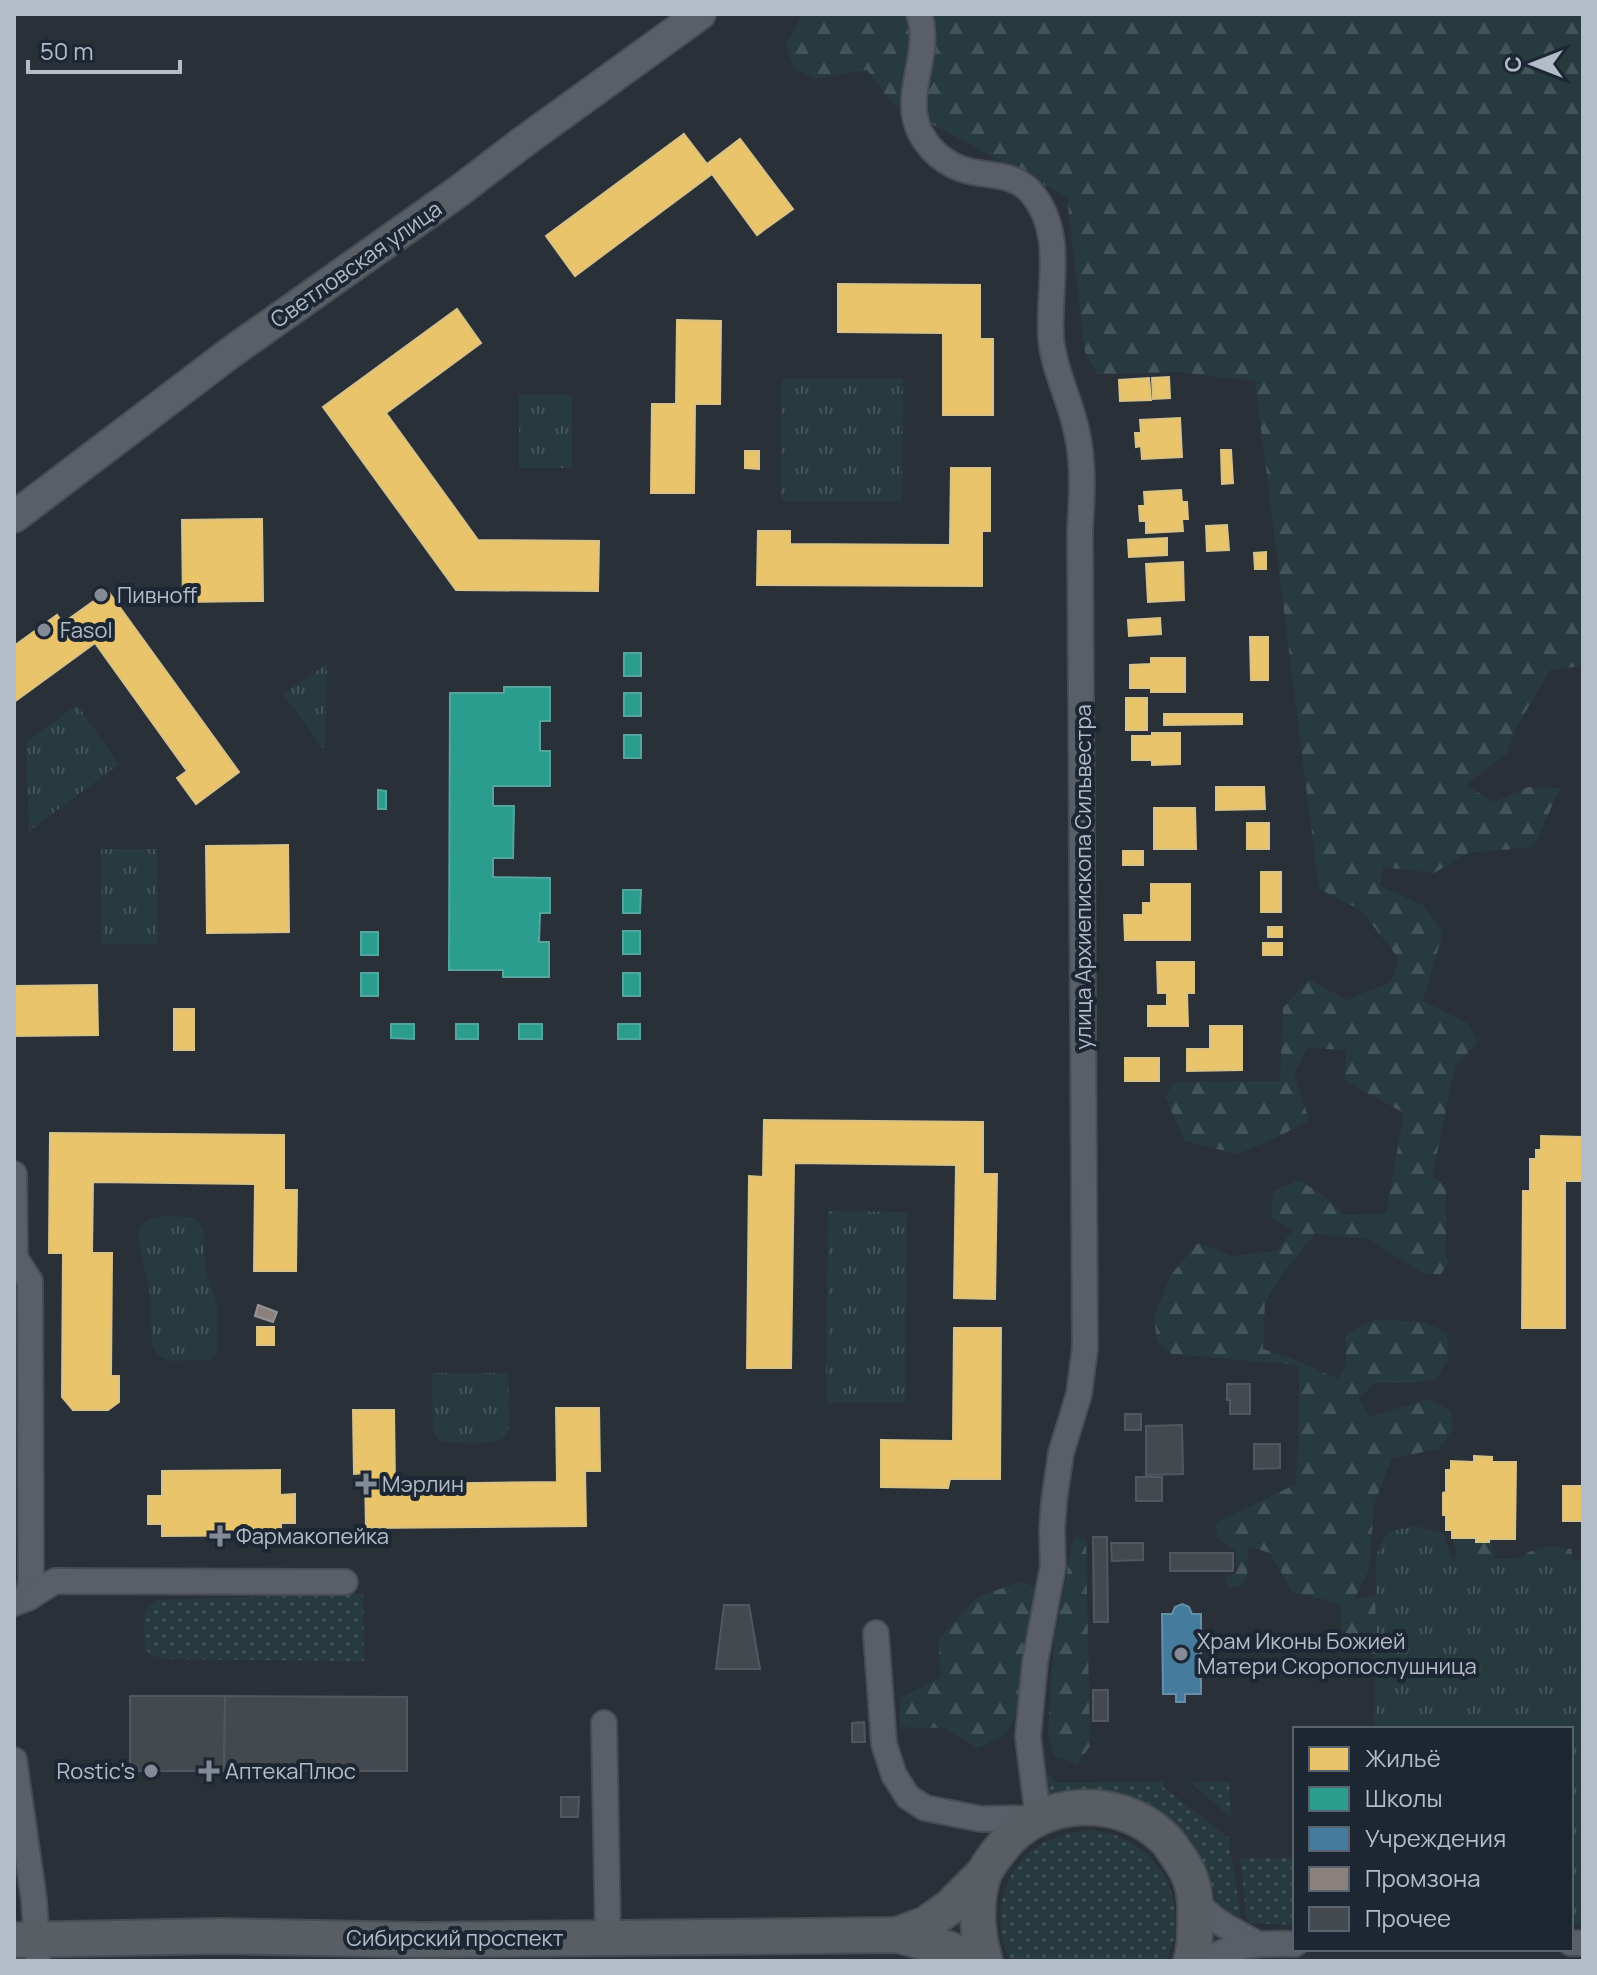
<svg xmlns="http://www.w3.org/2000/svg" width="1597" height="1975" font-family="Manrope,sans-serif">
<style>
.grass{fill:url(#grass-dots)}
.forest{fill:url(#forest-firs)}
.park{fill:url(#park-tufts)}
.homes{fill:#e9c46a;stroke:#d9c286;stroke-width:2}
.schools{fill:#2a9d8f;stroke:#53a6a0;stroke-width:2}
.public{fill:#457b9d;stroke:#668eaa;stroke-width:2}
.industry{fill:#8a817c;stroke:#979393;stroke-width:2}
.building{fill:#444950;stroke:#52575f;stroke-width:2}
.lines{fill:none;stroke-linecap:round;stroke-linejoin:round}
.minor-casing{stroke:#484c53;stroke-width:28}
.tertiary-casing{stroke:#484c53;stroke-width:34}
.secondary-casing{stroke:#484c53;stroke-width:38}
.minor{stroke:#5a5e66;stroke-width:24}
.tertiary{stroke:#5a5e66;stroke-width:30}
.secondary{stroke:#595d64;stroke-width:34}
.poi-dot{fill:#848b96;stroke:#1d2633;stroke-width:3}
.labels{text-anchor:middle;stroke-width:8;stroke-linejoin:round;paint-order:stroke}
.street-label{font-size:22px;fill:#b4bcc9;stroke:#1d2633}
.poi-label{font-size:22px;fill:#b4bcc9;stroke:#1d2633;text-anchor:start}
</style>
<defs>
<pattern id="grass-dots" width="8" height="8" patternUnits="userSpaceOnUse" patternTransform="scale(2)"><rect width="8" height="8" fill="#273a3e"/><path d="M2 2h.1M6 6h.1" fill="none" stroke="#445559" stroke-width="1.8" stroke-linecap="round"/></pattern>
<pattern id="forest-firs" width="22" height="20" patternUnits="userSpaceOnUse" patternTransform="scale(2)"><rect width="22" height="20" fill="#273a3e"/><path d="M5 1l3.5 6h-7zM16 11l3.5 6h-7z" fill="#445559"/></pattern>
<pattern id="park-tufts" width="24" height="20" patternUnits="userSpaceOnUse" patternTransform="scale(2)"><rect width="24" height="20" fill="#273a3e"/><path d="M3 7l-1-3M5 7V3M7 7l1-3M15 17l-1-3M17 17v-4M19 17l1-3" fill="none" stroke="#445559"/></pattern>
</defs>
<rect width="100%" height="100%" fill="#2a3038"/>
<g class="grass">
<path d="M363,1593L364,1661L168,1659L152,1656L146,1650C144,1632 138,1608 158,1600Z"/>
<path d="M1037,1775L1051,1776L1055,1783L1163,1782V1787L1229,1838L1230,1855L1232,1858L1241,1918L1219,1906C1208,1875 1199,1850 1174,1827L1046,1803Z"/>
<path d="M1191,1782H1229L1231,1818Z"/>
<path d="M1091,1830C1101,1832 1113,1833 1122,1838C1159,1854 1179,1891 1175,1931C1175,1941 1169,1951 1166,1961H1011C991,1922 1000,1871 1038,1846C1055,1835 1073,1833 1091,1830Z"/>
<path d="M1240,1858H1295V1925L1251,1923L1247,1921Z"/>
</g>
<g class="forest">
<path d="M806,14H1583V666L1550,670L1514,731L1507,753L1466,785L1494,802L1528,787L1560,788L1534,847L1468,853L1434,873L1383,867L1380,886L1424,906L1443,932L1423,1001L1469,1024L1477,1043L1455,1066L1432,1177L1446,1186V1254L1448,1264L1440,1275L1421,1272L1369,1239L1315,1234L1285,1271L1265,1301L1263,1349L1291,1358L1338,1379L1346,1364V1334L1376,1319L1427,1323L1447,1333L1448,1360L1436,1379L1412,1383H1374L1359,1398L1369,1417L1429,1399L1451,1411L1453,1429L1439,1449L1392,1458L1374,1504L1369,1569L1354,1600L1462,1575L1453,1541L1454,1517L1490,1521L1494,1560L1513,1562L1529,1552L1549,1546L1571,1549L1573,1559L1569,1567L1385,1657L1340,1644L1342,1606L1323,1599L1293,1593L1270,1553L1248,1546L1247,1578L1239,1587H1227L1225,1579L1237,1571L1236,1552L1217,1538L1216,1523L1296,1484L1299,1422V1365L1172,1354L1157,1341L1154,1318L1170,1276L1198,1243L1232,1256L1276,1251L1293,1230L1271,1218L1273,1191L1299,1180L1321,1194L1344,1215L1386,1214L1404,1113L1344,1080L1347,1050L1307,1048L1294,1075L1309,1120L1280,1136L1238,1154L1185,1141L1165,1097L1175,1082L1280,1081L1283,1008L1309,979L1346,1000L1391,982L1399,959L1361,910L1319,889L1255,381L1178,372L1097,374L1085,352L1067,197L891,102L867,70L815,79L794,68L786,45L801,17Z"/>
<path d="M1074,1536L1086,1540L1090,1746L1077,1764L1054,1756L1048,1733L1054,1640Z"/>
<path d="M1023,1581L1041,1592L1023,1707L1003,1736L977,1748L944,1728L900,1727V1698L941,1677L938,1640L977,1597Z"/>
</g>
<g class="park">
<path d="M782,379H903L902,501H781Z"/>
<rect x="519" y="395" width="53" height="73"/>
<path d="M327,664L325,751L283,694Z"/>
<path d="M77,705L119,764L29,831L26,742Z"/>
<path d="M101,849H157L158,944H102Z"/>
<path d="M828,1211L907,1212L905,1403H826Z"/>
<path d="M191,1217L199,1223L204,1231L205,1269L217,1305L218,1350L214,1357L210,1360L170,1361L158,1355L152,1346L150,1294L138,1237C143,1210 169,1217 191,1217Z"/>
<path d="M432,1373H508L509,1427C507,1432 508,1435 503,1438C496,1445 446,1445 439,1439C434,1436 434,1433 433,1428Z"/>
<path d="M1415,1526L1443,1533L1452,1558L1583,1560V1925H1571V1729H1374L1376,1556L1387,1532Z"/>
</g>
<g class="homes">
<path d="M684,134L707,164L740,139L793,209L757,235L712,174L575,276L546,236Z"/>
<path d="M838,284L980,285V339H993V415H943V333L838,332Z"/>
<path d="M457,309L481,343L386,413L478,540L599,541L598,591L456,590L323,407Z"/>
<path d="M677,320L721,321L720,404H695L694,493H651L652,404H676Z"/>
<path d="M1169,377L1170,398L1153,399L1152,378Z"/>
<path d="M1149,378L1151,400L1120,401L1119,380Z"/>
<path d="M1180,418L1182,457L1142,459L1141,446L1136,447L1135,433H1141L1140,420Z"/>
<path d="M1221,450H1231L1233,483L1222,484Z"/>
<path d="M745,451H759V469L745,468Z"/>
<path d="M951,468H990V531H982V586L757,585L758,531H790V544L950,545Z"/>
<path d="M1181,490L1182,502H1187L1188,519H1182L1183,531L1146,533V521H1140L1139,506H1145L1144,492Z"/>
<path d="M262,519L263,601L183,602L182,520Z"/>
<path d="M1227,525L1229,550L1207,551L1206,526Z"/>
<path d="M1167,538V555L1129,557L1128,540Z"/>
<path d="M1266,552V569H1255L1254,553Z"/>
<path d="M1183,562L1184,600L1148,602L1146,564Z"/>
<path d="M108,591L239,772L196,804L177,778L187,771L95,643L14,702V646L57,615L63,623Z"/>
<path d="M1160,618L1161,634L1129,636L1128,620Z"/>
<path d="M1250,637H1268V680H1251Z"/>
<path d="M1151,658H1185V692H1151V688H1130V665L1151,664Z"/>
<rect x="1126" y="698" width="21" height="32"/>
<path d="M1164,714H1242V724L1164,725Z"/>
<path d="M1152,733H1180V764L1152,765V760H1132V736H1152Z"/>
<path d="M1216,787H1264L1265,809L1216,810Z"/>
<path d="M1154,808H1195L1196,849H1154Z"/>
<rect x="1247" y="823" width="22" height="26"/>
<path d="M288,845L289,932L207,933L206,846Z"/>
<rect x="1123" y="851" width="20" height="14"/>
<rect x="1261" y="872" width="20" height="40"/>
<path d="M1151,884H1190V940H1125L1124,915H1143V903H1151Z"/>
<rect x="1268" y="927" width="14" height="10"/>
<rect x="1263" y="943" width="19" height="12"/>
<path d="M1157,962H1194V993H1187L1188,1026H1148V1006H1167V993H1158Z"/>
<path d="M97,985L98,1035L14,1036V986Z"/>
<rect x="174" y="1009" width="20" height="41"/>
<path d="M1210,1026H1242V1070L1187,1071V1049H1210Z"/>
<rect x="1125" y="1058" width="34" height="23"/>
<path d="M764,1120L983,1122V1174H997L995,1299L954,1298L956,1165L794,1163L791,1368H747L749,1176L763,1177Z"/>
<path d="M50,1133L284,1135V1190H297L296,1271H254L255,1184L93,1182L92,1253H112L111,1376H119V1402L108,1410H73L62,1397L63,1253H49Z"/>
<path d="M1541,1136L1583,1137V1181H1565V1328H1522L1523,1191H1530V1159H1536V1150H1541Z"/>
<rect x="257" y="1327" width="17" height="18"/>
<path d="M954,1328H1001L1000,1479H950L948,1488L881,1487V1440L953,1441Z"/>
<path d="M556,1408H599L600,1471H585L586,1526L366,1528L365,1473L354,1474L353,1410H394L395,1484L477,1483L557,1482Z"/>
<path d="M1474,1456L1492,1457V1462H1516L1515,1539H1489V1542H1476V1538H1452V1530H1446V1515H1443V1493L1446,1492V1470H1451V1461L1474,1462Z"/>
<path d="M280,1470V1495L295,1494V1523H281V1535L162,1536V1524H148V1496H162V1471Z"/>
<rect x="1563" y="1486" width="20" height="35"/>
</g>
<g class="schools">
<rect x="624" y="653" width="17" height="23"/>
<path d="M504,687H550V721H540V751H550V786H493V806H514L513,858H493V877L550,878V913H540L539,942H549V977H503V970H449L450,693H504Z"/>
<rect x="624" y="693" width="17" height="23"/>
<rect x="624" y="735" width="17" height="23"/>
<path d="M378,790L386,791V809H378Z"/>
<path d="M623,890H641L640,913H623Z"/>
<rect x="623" y="931" width="17" height="23"/>
<rect x="361" y="932" width="17" height="23"/>
<rect x="361" y="973" width="17" height="23"/>
<rect x="623" y="973" width="17" height="23"/>
<path d="M391,1024H414V1039L391,1038Z"/>
<rect x="456" y="1024" width="22" height="15"/>
<rect x="519" y="1024" width="23" height="15"/>
<rect x="618" y="1024" width="22" height="15"/>
</g>
<path class="public" d="M1182,1604L1189,1607L1192,1614H1201V1694H1185V1702H1176V1694H1163L1162,1614H1172L1175,1607Z"/>
<path class="industry" d="M258,1305L277,1312L273,1322L255,1316Z"/>
<g class="building">
<path d="M1227,1384H1250V1414H1230V1400H1227Z"/>
<rect x="1125" y="1414" width="16" height="16"/>
<path d="M1182,1425L1183,1474L1146,1475V1426Z"/>
<path d="M1254,1444H1280V1468L1254,1469Z"/>
<rect x="1136" y="1477" width="26" height="24"/>
<path d="M1093,1537H1107L1108,1622H1094Z"/>
<path d="M1111,1543H1143V1560L1112,1561Z"/>
<rect x="1170" y="1553" width="63" height="18"/>
<path d="M724,1605H749L760,1669H716Z"/>
<rect x="1093" y="1690" width="15" height="31"/>
<path d="M130,1696H225L224,1771H130Z"/>
<path d="M225,1696L407,1697V1771H224Z"/>
<path d="M864,1722L865,1742H852V1723Z"/>
<path d="M561,1797H579L578,1817H561Z"/>
</g>
<g class="lines">
<g class="minor-casing">
<g id="minor">
<path d="M14,1174L15,1258L30,1281L31,1580L28,1598L14,1603"/>
<path d="M28,1598L55,1581L345,1582"/>
<path d="M876,1633L884,1744L894,1775L908,1797L925,1808L981,1819L1038,1818L1028,1737L1035,1662L1053,1566L1052,1530L1054,1501L1061,1453L1079,1394L1085,1348L1080,530C1082,497 1084,465 1077,433C1071,402 1054,371 1051,339C1047,289 1067,233 1030,191C1015,176 998,176 979,173C954,170 933,156 921,134C900,96 933,54 919,14"/>
<path d="M604,1723L608,1937"/>
<path d="M14,1760L34,1900L38,1961"/>
<path d="M1196,1901C1214,1922 1232,1930 1256,1943"/>
<path d="M1571,1943H1583"/>
<path d="M1204,1961C1232,1944 1263,1943 1295,1944"/>
</g>
</g>
<g class="tertiary-casing">
<path id="tertiary" d="M14,517L230,353L459,191L523,142L700,14"/>
</g>
<g class="secondary-casing">
<g id="secondary">
<path d="M897,1935L926,1924L950,1907L983,1874"/>
<path d="M14,1940L221,1936L421,1940L897,1935L949,1949L971,1961"/>
<path d="M985,1961C977,1934 975,1903 983,1876C987,1865 996,1855 1003,1846C1041,1798 1118,1795 1162,1836C1168,1841 1173,1849 1177,1855C1195,1879 1196,1896 1195,1925C1195,1937 1195,1949 1191,1961"/>
</g>
</g>
<use href="#minor" class="minor"/>
<use href="#tertiary" class="tertiary"/>
<use href="#secondary" class="secondary"/>
</g>
<g class="poi-dot">
<circle cx="101" cy="595" r="8"/>
<circle cx="44" cy="630" r="8"/>
<path d="M362 1472h8v8h8v8h-8v8h-8v-8h-8v-8h8z"/>
<path d="M216 1524h8v8h8v8h-8v8h-8v-8h-8v-8h8z"/>
<circle cx="1181" cy="1654" r="8"/>
<circle cx="151" cy="1771" r="8"/>
<path d="M205 1759h8v8h8v8h-8v8h-8v-8h-8v-8h8z"/>
</g>
<g class="labels">
<g class="street-label">
<text transform="translate(356 264) rotate(-35)" y="8">Светловская улица</text>
<text transform="translate(1083 877) rotate(-90)" y="8">улица Архиепископа Сильвестра</text>
<text x="455" y="1946">Сибирский проспект</text>
</g>
<g class="poi-label">
<text x="117" y="603">Пивноff</text>
<text x="60" y="638">Fasol</text>
<text x="382" y="1492">Мэрлин</text>
<text x="236" y="1544">Фармакопейка</text>
<text x="1197" y="1649">Храм Иконы Божией<tspan x="1197" dy="25">Матери Скоропослушница</tspan></text>
<text x="135" y="1779" text-anchor="end">Rostic's</text>
<text x="225" y="1779">АптекаПлюс</text>
</g>
</g>
<rect width="1597" height="1975" fill="none" stroke="#b4bcc9" stroke-width="32"/>
<rect x="1293" y="1727" width="280" height="224" fill="#1d2633" stroke="#59626f" stroke-width="2"/>
<rect x="1309" y="1747" width="40" height="24" fill="#e9c46a" stroke="#59626f" stroke-width="2"/>
<text x="1365" y="1767" font-size="24" fill="#b4bcc9">Жильё</text>
<rect x="1309" y="1787" width="40" height="24" fill="#2a9d8f" stroke="#59626f" stroke-width="2"/>
<text x="1365" y="1807" font-size="24" fill="#b4bcc9">Школы</text>
<rect x="1309" y="1827" width="40" height="24" fill="#457b9d" stroke="#59626f" stroke-width="2"/>
<text x="1365" y="1847" font-size="24" fill="#b4bcc9">Учреждения</text>
<rect x="1309" y="1867" width="40" height="24" fill="#8a817c" stroke="#59626f" stroke-width="2"/>
<text x="1365" y="1887" font-size="24" fill="#b4bcc9">Промзона</text>
<rect x="1309" y="1907" width="40" height="24" fill="#444950" stroke="#59626f" stroke-width="2"/>
<text x="1365" y="1927" font-size="24" fill="#b4bcc9">Прочее</text>
<g transform="translate(1533 64) rotate(270)" stroke="#1d2633" stroke-width="6" paint-order="stroke">
<path d="M0-6L14 30L0 20L-14 30Z" fill="#b4bcc9"/>
<text y="-12" font-size="22" font-weight="bold" text-anchor="middle" fill="#b4bcc9">С</text>
</g>
<path d="M28 60v12h152v-12" fill="none" stroke="#b4bcc9" stroke-width="4"/>
<text x="40" y="60" font-size="24" fill="#b4bcc9" stroke="#1d2633" stroke-width="6" paint-order="stroke">50 m</text>
</svg>
